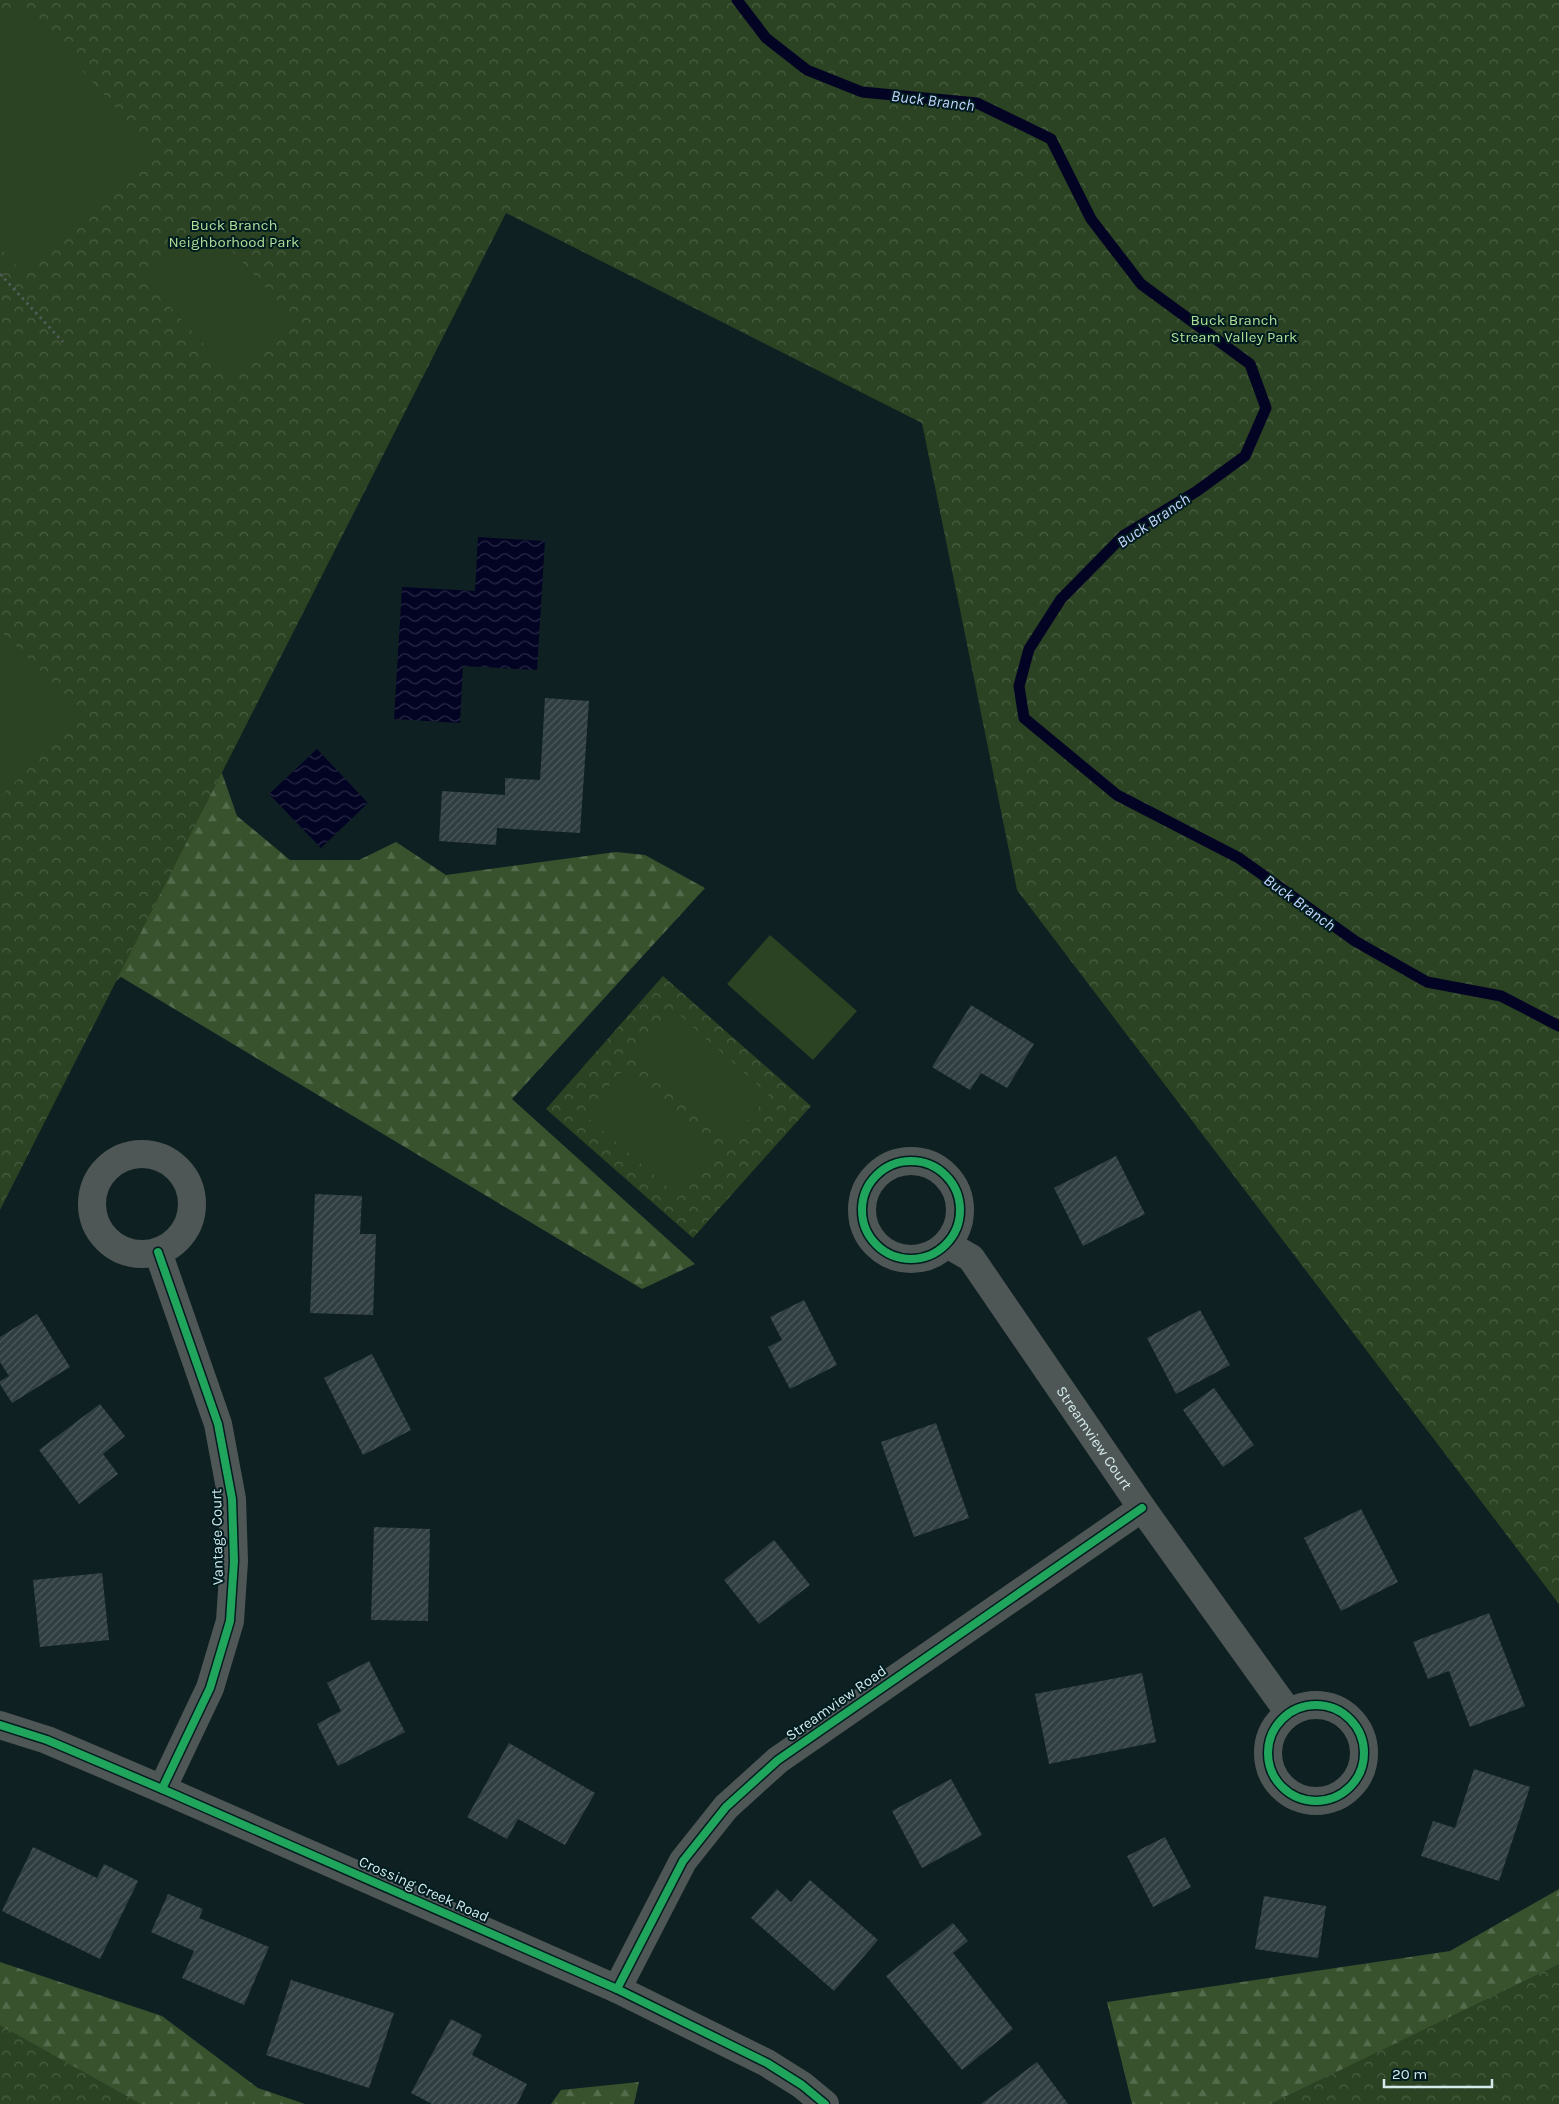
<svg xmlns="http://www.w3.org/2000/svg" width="1559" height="2104" font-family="Karla,sans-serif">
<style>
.forest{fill:url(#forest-firs)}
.park{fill:url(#park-crowns)}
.pitch{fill:#2b4322}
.water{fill:url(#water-waves)}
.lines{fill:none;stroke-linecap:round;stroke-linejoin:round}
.stream{stroke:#030424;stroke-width:11}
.building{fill:url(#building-hatch)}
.path{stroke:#515c5a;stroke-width:3;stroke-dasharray:2.5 4;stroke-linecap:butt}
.street{stroke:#4f5756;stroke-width:28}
.cycleway-casing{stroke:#001c1f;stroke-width:11}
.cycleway{stroke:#20a55d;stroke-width:8}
.labels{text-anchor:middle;stroke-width:4;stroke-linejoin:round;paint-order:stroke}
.park-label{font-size:15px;fill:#b0df9a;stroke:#001c1f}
.street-label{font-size:15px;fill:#d4eaec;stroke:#001c1f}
.water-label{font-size:16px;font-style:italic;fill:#c5d3ff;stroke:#001c1f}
</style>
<defs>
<pattern id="forest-firs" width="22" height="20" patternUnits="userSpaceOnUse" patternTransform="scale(1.25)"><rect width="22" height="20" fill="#38522e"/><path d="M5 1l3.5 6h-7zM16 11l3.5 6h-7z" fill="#546b4c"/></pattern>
<pattern id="park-crowns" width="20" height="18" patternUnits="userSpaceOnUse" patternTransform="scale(1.25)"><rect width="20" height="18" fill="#2b4322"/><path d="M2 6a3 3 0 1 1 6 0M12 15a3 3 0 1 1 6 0" fill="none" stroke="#495e42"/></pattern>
<pattern id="water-waves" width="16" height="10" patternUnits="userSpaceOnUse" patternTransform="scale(1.25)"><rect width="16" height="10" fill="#030424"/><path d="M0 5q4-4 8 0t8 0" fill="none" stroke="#272944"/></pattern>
<pattern id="building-hatch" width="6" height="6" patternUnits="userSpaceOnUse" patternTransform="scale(1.25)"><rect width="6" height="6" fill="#303e42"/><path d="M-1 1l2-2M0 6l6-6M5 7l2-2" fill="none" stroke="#4d5a5d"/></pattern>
</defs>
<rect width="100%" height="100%" fill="#0e2021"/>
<g class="forest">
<path d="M216,756L237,816L290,860H359L396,842L446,875L616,852L645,855L705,888L512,1099L695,1264L642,1289L121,977L0,1072Z"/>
<path d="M1559,1889V2104H1132L1107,2002L1450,1951Z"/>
<path d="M0,1962L162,2016L258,2088L305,2104H0Z"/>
<path d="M639,2082L634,2104H551L561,2090Z"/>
</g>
<g class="park">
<path d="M0,0H1559V1604L1017,890L922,423L506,213L0,1210Z"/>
<path d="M663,976L811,1106L693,1238L546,1109Z"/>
<path d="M1559,1964V2104H1270Z"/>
<path d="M0,2025L141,2104H0Z"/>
</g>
<g class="pitch">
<path d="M22,5L157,153L24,274L0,248V25Z"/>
<path d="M203,219L294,319L232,375L141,275Z"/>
<path d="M0,630L84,714L0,797Z"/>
<path d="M770,935L857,1011L813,1060L727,984Z"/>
<path d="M675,1011L769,1095L731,1139L636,1056Z"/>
<path d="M623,1070L718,1153L679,1197L584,1114Z"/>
</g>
<g class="water">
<path d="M478,537L545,541L537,670L463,666L460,723L394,719L402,587L475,591Z"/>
<path d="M317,749L368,803L321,848L269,794Z"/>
</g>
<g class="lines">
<path class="stream" d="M737,0L766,38L807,70L862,92L977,103L1051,139L1091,219L1141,284L1250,364L1266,408L1245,456L1197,491L1123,536L1061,599L1029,649L1019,686L1024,718L1117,795L1239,858L1355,941L1427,982L1501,996L1559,1026"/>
</g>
<g class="building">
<path d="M545,698L589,701L580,833L497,828L496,845L439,841L442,791L505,795V778L540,780Z"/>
<path d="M971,1005L1034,1044L1007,1088L981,1073L970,1090L932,1067Z"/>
<path d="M1116,1156L1145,1214L1083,1246L1054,1188Z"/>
<path d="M315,1194L362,1196L360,1234H376L373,1315L310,1313Z"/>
<path d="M804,1300L837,1365L790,1389L768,1347L782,1340L770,1317Z"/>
<path d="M1200,1310L1230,1365L1176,1394L1147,1338Z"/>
<path d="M37,1314L70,1367L12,1403L0,1384V1381L9,1376L0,1362V1337Z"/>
<path d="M372,1354L411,1430L363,1455L324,1378Z"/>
<path d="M1214,1388L1254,1445L1223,1467L1183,1410Z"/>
<path d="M100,1404L125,1436L103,1454L118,1474L79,1504L39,1450Z"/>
<path d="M936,1423L969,1518L914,1537L881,1442Z"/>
<path d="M1361,1509L1398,1582L1341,1611L1304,1538Z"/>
<path d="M374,1527L430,1529L428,1621L371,1620Z"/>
<path d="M774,1540L810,1585L759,1624L724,1580Z"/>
<path d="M102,1573L109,1640L40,1647L33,1580Z"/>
<path d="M1489,1613L1525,1706L1470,1727L1449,1671L1428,1679L1413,1642Z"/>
<path d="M369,1661L405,1732L338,1766L317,1724L341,1711L327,1683Z"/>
<path d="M1142,1673L1156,1742L1049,1764L1035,1694Z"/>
<path d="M509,1743L595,1793L565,1845L518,1819L507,1839L467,1817Z"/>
<path d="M1474,1769L1530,1787L1499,1881L1421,1856L1433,1821L1455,1828Z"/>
<path d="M951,1779L982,1835L922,1868L892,1811Z"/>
<path d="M1165,1837L1191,1887L1153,1907L1127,1856Z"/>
<path d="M33,1847L97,1878L104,1864L138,1881L100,1959L2,1911Z"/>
<path d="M810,1880L878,1940L834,1991L751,1918L777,1889L791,1902Z"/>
<path d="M168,1894L203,1909L199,1918L269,1947L244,2005L182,1978L194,1951L151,1932Z"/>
<path d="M1264,1896L1326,1906L1318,1958L1255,1949Z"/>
<path d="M953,1923L968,1941L953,1953L1013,2029L962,2070L886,1976Z"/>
<path d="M291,1980L394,2013L369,2088L266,2055Z"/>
<path d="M451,2019L482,2035L472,2055L527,2084L517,2104H432L411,2093Z"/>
<path d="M1037,2062L1068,2104H981Z"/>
</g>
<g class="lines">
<path class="path" d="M0,274L63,342"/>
<g class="street">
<circle cx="142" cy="1204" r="50"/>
<circle cx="911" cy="1210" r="49"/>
<path id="s1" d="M947,1244L971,1258L1142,1508L1289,1713"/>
<path d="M158,1252L218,1424L232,1499L234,1561L230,1621L210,1688L162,1789"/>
<circle cx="1316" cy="1753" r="48"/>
<path d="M0,1725L47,1740L162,1789L617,1989L767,2063L802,2085L825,2104"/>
<path d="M617,1989L683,1861L726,1807L778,1760L1142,1508"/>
</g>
<g class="cycleway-casing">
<g id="cycleway">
<circle cx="911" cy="1210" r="49"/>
<path d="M158,1252L218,1424L232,1499L234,1561L230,1621L210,1688L162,1789"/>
<circle cx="1316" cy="1753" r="48"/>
<path d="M0,1725L47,1740L162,1789L617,1989L767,2063L802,2085L825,2104"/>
<path d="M617,1989L683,1861L726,1807L778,1760L1142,1508"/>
</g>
</g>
<use href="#cycleway" class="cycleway"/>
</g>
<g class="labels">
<g class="park-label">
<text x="234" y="230">Buck Branch<tspan x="234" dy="17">Neighborhood Park</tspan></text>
<text x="1234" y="325">Buck Branch<tspan x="1234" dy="17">Stream Valley Park</tspan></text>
</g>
<g class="street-label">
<text dy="5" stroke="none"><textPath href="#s1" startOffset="246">Streamview Court</textPath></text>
<text transform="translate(217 1537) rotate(-91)" y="5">Vantage Court</text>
<text transform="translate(836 1703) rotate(-35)" y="5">Streamview Road</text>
<text transform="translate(424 1889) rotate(24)" y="5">Crossing Creek Road</text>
</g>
<g class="water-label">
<text transform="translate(933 100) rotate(7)" y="6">Buck Branch</text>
<text transform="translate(1153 520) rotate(-34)" y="6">Buck Branch</text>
<text transform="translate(1300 902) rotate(36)" y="6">Buck Branch</text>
</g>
</g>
<path d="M1384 2079v8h108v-8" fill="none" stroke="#d4eaec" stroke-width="2.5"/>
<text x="1392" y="2079" font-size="15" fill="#d4eaec" stroke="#001c1f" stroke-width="4" paint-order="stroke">20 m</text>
</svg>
